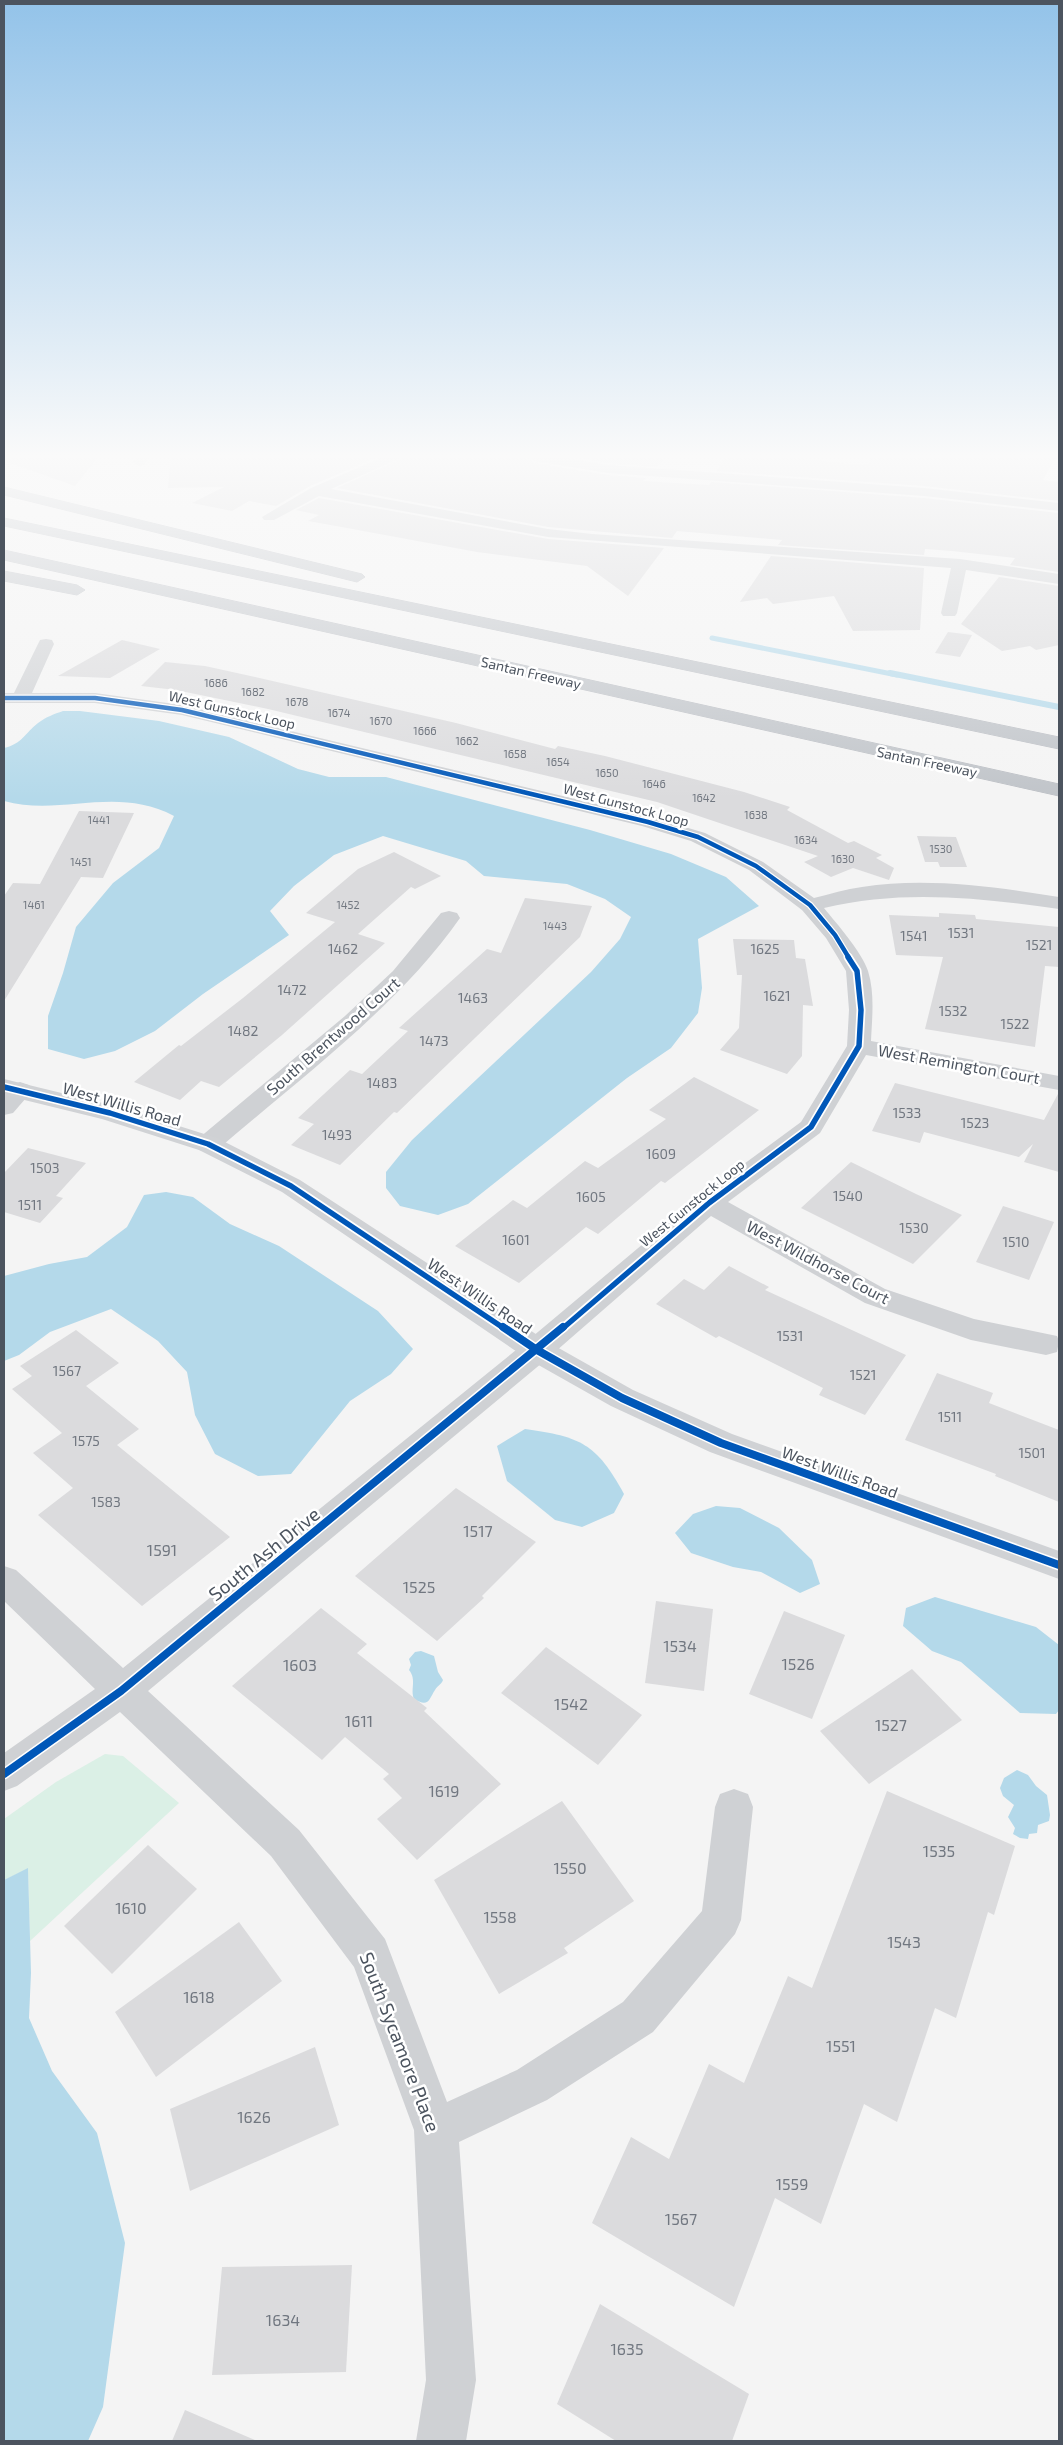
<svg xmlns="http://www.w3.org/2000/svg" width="1063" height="2445" font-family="'Exo 2',sans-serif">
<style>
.green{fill:#dbf0e6}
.water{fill:#b4d9ea}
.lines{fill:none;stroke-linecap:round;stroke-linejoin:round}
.stream-far1{stroke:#b4d9ea;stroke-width:5}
.stream{stroke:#b4d9ea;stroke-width:6}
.building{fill:#dbdbdd}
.highway-casing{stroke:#b9bcc2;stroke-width:1}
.street{fill:#cfd1d4;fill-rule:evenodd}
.secondary{fill:#d0d2d5;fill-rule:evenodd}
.highway{fill:#c0c4c9;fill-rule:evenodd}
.cycleway-far2-casing{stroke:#fff;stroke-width:7}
.cycleway-far1-casing{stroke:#fff;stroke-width:9}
.cycleway-casing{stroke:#fff;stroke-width:11}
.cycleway-far2{stroke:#0057b8;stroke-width:4.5}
.cycleway-far1{stroke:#0057b8;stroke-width:5.5}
.cycleway{stroke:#0057b8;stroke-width:8}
.labels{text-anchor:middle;stroke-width:5;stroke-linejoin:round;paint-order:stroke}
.far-number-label{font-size:11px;fill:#717780}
.far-street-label{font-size:14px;fill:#4c545f;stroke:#fff}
.number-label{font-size:14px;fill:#717780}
.street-label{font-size:16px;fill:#4c545f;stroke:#fff}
.near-number-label{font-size:16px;fill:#717780}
.near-street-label{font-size:19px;fill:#4c545f;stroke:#fff}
</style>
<rect width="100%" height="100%" fill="#f4f4f4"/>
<path class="green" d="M105,1754L123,1756L179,1803L30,1941L28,1869L4,1880V1819L56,1782Z"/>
<g class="water">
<path d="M63,711H80L159,721L229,737L298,769L329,777H386L590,830L671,854L726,877L759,906L698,939L702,988L698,1013L671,1048L627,1078L468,1204L438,1215L400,1206L386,1188V1172L412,1140L591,972L620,939L631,917L605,899L567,884L484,876L466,861L383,836L334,855L294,886L270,911L289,935L203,994L155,1031L115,1051L84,1059L48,1049V1016L63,973L76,927L113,883L159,848L174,816C115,785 61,817 4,801V748C22,744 25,733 38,723C46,717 54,714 63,711Z"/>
<path d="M166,1192L193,1197L230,1224L279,1246L378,1311L413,1349L391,1374L350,1401L291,1474L258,1476L215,1454L195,1415L187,1372L158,1341L111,1309L50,1332L19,1355L4,1361V1276L49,1264L87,1257L127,1227L144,1195Z"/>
<path d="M525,1429C581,1437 596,1443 624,1494L614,1513L582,1527L555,1520L507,1481L497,1446Z"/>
<path d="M716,1506L740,1508L779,1528L812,1560L820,1584L800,1593L761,1572L733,1567L691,1553L675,1533L693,1514Z"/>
<path d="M935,1597L1036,1627L1059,1645V1710L1056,1714L1020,1713L961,1662L932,1651L903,1626L906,1608Z"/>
<path d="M421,1651L434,1656L438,1672L443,1680C441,1685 438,1685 435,1690C429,1699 429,1708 414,1699C410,1689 417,1680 409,1670L411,1665L409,1659L415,1652Z"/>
<path d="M1017,1770L1028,1775L1036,1786L1047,1795L1050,1815L1049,1821L1038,1825L1037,1833L1029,1834L1028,1839L1020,1838L1013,1834L1015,1828L1008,1817L1014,1805L1003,1796L1000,1788L1004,1778Z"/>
<path d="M28,1868L31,1973L29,2018L52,2071L97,2133L125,2243L103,2407L88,2441H4V1880Z"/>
</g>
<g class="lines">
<path class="stream-far1" d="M712,638L897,675"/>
<path class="stream" d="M890,673L1059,707"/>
</g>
<g class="building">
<path d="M4,457H98L75,486L4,461Z"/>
<path d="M171,457H378L310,486L276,506L249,501L232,511L192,503L224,487L168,488Z"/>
<path d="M405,457H526L534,463L608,475L646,478L643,481L709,485L711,482L924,498L1059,513V572L1010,565L1015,558L952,551L925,549L924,555L778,545L782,540L677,531L672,538L548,527L337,488Z"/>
<path d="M573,457H667L657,467L608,463Z"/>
<path d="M724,457H785L860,465H869L870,457H1056L1043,480L1059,482V501L924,486L717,471Z"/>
<path d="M319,498L548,539L664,548L628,596L587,566L477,552L347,528L308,521L319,515L296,510Z"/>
<path d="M771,556L924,568L920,630L853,631L834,596L773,604L767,598L740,602Z"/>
<path d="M999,577L1059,586V645L1036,650L1030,646L1002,651L961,624Z"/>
<path d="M948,632L972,635L960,657L935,653Z"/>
<path d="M122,640L160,649L110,678L58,676Z"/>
<path d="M165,662L205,666L246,675L456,723L555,749L558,746L605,756L744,792L790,807L787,810L848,843L854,841L882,855L876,858L894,868L889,880L853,868L831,877L804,862L818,856L657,802L268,709L176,690L141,686Z"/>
<path d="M79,811L134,813L103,878L81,877L4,1001V896L13,883L40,884Z"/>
<path d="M917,836L956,837L967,867H940L938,862H925Z"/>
<path d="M394,852L441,876L415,889L411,887L358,934L385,943L282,1035L219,1087L201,1081L180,1100L134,1082L179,1045L181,1046L243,998L335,922L306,913L358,869Z"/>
<path d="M525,898L592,906L580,937L397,1113L394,1112L340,1165L291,1145L314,1124L298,1118L350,1070L362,1074L408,1031L399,1028L487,949L501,953Z"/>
<path d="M939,913L975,915L976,919L1059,927V967L1045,966L1035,1047L925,1029L943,957L896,955L889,915L939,917Z"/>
<path d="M733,939L794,940L796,958L805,959L813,1006L803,1005L802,1056L787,1074L720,1050L739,1028L742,975H737Z"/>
<path d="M694,1077L759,1110L665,1183L661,1181L598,1234L586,1227L519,1283L455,1246L513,1200L527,1208L585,1161L598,1168L666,1119L649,1110Z"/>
<path d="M895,1083L1044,1120L1059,1092V1172L1024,1162L1033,1144L1019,1157L924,1132L920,1143L872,1131Z"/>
<path d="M28,1148L86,1163L56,1196L63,1198L40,1223L4,1212V1173Z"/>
<path d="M851,1162L916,1194L962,1215L913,1264L801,1208Z"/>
<path d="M1003,1206L1054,1222L1029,1280L976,1262Z"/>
<path d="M729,1266L769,1287L765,1290L906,1355L865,1415L819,1395L823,1388L719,1336L716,1338L656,1304L684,1279L704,1290Z"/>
<path d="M76,1330L119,1363L86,1386L139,1429L117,1445L230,1537L142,1606L38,1515L73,1488L33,1453L62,1433L12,1389L32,1376L20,1366Z"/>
<path d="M937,1373L993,1393L989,1403L1059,1430V1502L995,1476L996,1474L905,1440Z"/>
<path d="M456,1488L536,1542L482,1596L484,1598L437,1641L355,1576Z"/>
<path d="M656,1601L713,1609L704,1691L645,1683Z"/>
<path d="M321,1608L367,1644L357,1653L427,1708L424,1711L501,1784L417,1860L377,1819L402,1798L383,1779L389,1774L345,1737L322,1760L232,1686Z"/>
<path d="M784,1611L845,1635L812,1719L749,1694Z"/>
<path d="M546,1647L642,1715L598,1765L501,1693Z"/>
<path d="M912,1669L962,1720L869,1784L820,1731Z"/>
<path d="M887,1791L1015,1846L994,1915L988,1912L956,2018L935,2008L897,2122L864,2104L821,2224L775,2198L734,2307L592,2223L631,2137L669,2159L709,2064L744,2083L788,1976L812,1988Z"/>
<path d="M562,1801L634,1901L564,1948L568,1953L499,1994L434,1880Z"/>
<path d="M148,1845L197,1889L112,1974L64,1926Z"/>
<path d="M239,1922L282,1981L156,2077L115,2012Z"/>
<path d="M315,2047L339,2125L190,2191L170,2109Z"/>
<path d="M352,2265L346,2372L212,2375L222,2267Z"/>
<path d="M600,2304L749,2394L732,2441H616L557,2404Z"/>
<path d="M185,2410L257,2441H172Z"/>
</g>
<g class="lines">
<g class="highway-casing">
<g id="highway">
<path d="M4,487L362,574L365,577L357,582L4,495Z"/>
<path d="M4,518L1059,737V749L4,526Z"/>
<path d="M4,550L1059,784V796L4,560Z"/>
<path d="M4,571L77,585L85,590L77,595L4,581Z"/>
</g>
</g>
<g class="street">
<path d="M136,457H149L144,465L139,466L132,462Z"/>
<path d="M383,457H403L331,489L548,529L592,534L960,559L1059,574V584L966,570L957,613L955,616H943L941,613L951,568L548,537L319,496L274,520H264L262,517L311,488Z"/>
<path d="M528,457H560L608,465L924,488L1059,503V511L924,496L608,473L534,461Z"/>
<path d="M46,639L52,640L54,644L32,693H95L182,705L655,818L705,833L763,862L814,898C830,894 846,889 862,887C927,877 995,887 1059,897V909C980,898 903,889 824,908C837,924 862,952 868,971C875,993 872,1019 871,1041L1059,1076V1090L866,1055L820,1133L728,1202L885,1289L974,1319L1057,1336L1059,1341L1057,1352L1046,1355L971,1340L865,1303L711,1216L548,1358L148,1691L299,1830L385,1939L447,2102L517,2070L623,2002L702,1911L715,1807L720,1794L734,1789L748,1794L753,1807L741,1920L735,1934L653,2032L547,2100L459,2142L476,2380L466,2441H416L426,2380L414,2130L354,1967L271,1856L120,1712L17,1786L4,1791V1753L95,1689L4,1601V1566L16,1570L123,1668L526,1342L699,1197L801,1122L847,1046L849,1010L846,971L826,938L802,910L749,870L691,841L642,826L182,715L95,703H4V693H14L38,644L40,640Z"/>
<path d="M449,911L457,913L460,918C398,1007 299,1079 217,1150L208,1152L199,1150L195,1144L199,1138L345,1016L393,971L441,913Z"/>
<path d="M20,1082L29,1085L33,1090L13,1113L4,1115V1092L11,1085Z"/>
</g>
<path class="secondary" d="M4,1079L119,1107L217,1138L300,1180L548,1342L633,1390L732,1434L1059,1551V1579L710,1452L611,1406L526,1358L282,1192L199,1150L102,1119L4,1095Z"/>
<use href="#highway" class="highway"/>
<g class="cycleway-far2-casing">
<path id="cycleway-far2" d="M4,698H95L182,710L648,822L698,837L756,866L810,905L835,935L849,958"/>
</g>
<g class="cycleway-far1-casing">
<g id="cycleway-far1">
<path d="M4,1087L110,1113L208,1144L291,1186L505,1329"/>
<path d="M562,1329L709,1203L811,1127L859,1046L861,1010L857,971L848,957"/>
</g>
</g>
<g class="cycleway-casing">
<g id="cycleway">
<path d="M503,1327L537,1350L622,1398L721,1443L1059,1565"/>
<path d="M4,1774L121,1691L563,1327"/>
</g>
</g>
<use href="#cycleway-far2" class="cycleway-far2"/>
<use href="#cycleway-far1" class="cycleway-far1"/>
<use href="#cycleway" class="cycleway"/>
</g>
<linearGradient id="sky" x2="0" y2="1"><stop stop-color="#93c3e9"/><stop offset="0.57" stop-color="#fafafa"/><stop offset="1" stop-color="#fafafa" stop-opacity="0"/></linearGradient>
<rect width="1063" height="800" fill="url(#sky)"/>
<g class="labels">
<g class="far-number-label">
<text x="216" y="687">1686</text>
<text x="253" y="696">1682</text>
<text x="297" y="706">1678</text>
<text x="339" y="717">1674</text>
<text x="381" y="725">1670</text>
<text x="425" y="735">1666</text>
<text x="467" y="745">1662</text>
<text x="515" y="758">1658</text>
<text x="558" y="766">1654</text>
<text x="607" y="777">1650</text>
<text x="654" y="788">1646</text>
<text x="704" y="802">1642</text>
<text x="756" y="819">1638</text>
<text x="99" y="824">1441</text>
<text x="806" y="844">1634</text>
<text x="941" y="853">1530</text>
<text x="843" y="863">1630</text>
<text x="81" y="866">1451</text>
<text x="34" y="909">1461</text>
<text x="348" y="909">1452</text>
<text x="555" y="930">1443</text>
</g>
<g class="far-street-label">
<text transform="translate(531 673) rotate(13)" y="5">Santan Freeway</text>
<text transform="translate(232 710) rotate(13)" y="5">West Gunstock Loop</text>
<text transform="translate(927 762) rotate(12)" y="5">Santan Freeway</text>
<text transform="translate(626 805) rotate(15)" y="5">West Gunstock Loop</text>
<text transform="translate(692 1203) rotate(-39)" y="5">West Gunstock Loop</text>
</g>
<g class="number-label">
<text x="961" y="938">1531</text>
<text x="914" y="941">1541</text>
<text x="1039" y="950">1521</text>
<text x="343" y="954">1462</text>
<text x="765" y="954">1625</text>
<text x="292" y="995">1472</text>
<text x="777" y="1001">1621</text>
<text x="473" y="1003">1463</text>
<text x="953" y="1016">1532</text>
<text x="1015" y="1029">1522</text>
<text x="243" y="1036">1482</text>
<text x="434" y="1046">1473</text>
<text x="382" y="1088">1483</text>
<text x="907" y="1118">1533</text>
<text x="975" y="1128">1523</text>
<text x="337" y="1140">1493</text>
<text x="661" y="1159">1609</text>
<text x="45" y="1173">1503</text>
<text x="848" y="1201">1540</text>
<text x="591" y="1202">1605</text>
<text x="30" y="1210">1511</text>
<text x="914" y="1233">1530</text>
<text x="516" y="1245">1601</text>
<text x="1016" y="1247">1510</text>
<text x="790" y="1341">1531</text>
<text x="67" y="1376">1567</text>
<text x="863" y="1380">1521</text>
<text x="950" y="1422">1511</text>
<text x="86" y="1446">1575</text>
<text x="1032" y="1458">1501</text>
<text x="106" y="1507">1583</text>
</g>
<g class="street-label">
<text transform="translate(333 1036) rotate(-41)" y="6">South Brentwood Court</text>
<text transform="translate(959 1064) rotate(10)" y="6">West Remington Court</text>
<text transform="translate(122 1104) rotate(16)" y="6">West Willis Road</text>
<text transform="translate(818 1262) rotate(28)" y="6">West Wildhorse Court</text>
<text transform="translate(480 1296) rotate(34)" y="6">West Willis Road</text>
<text transform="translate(840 1472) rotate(20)" y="6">West Willis Road</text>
</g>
<g class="near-number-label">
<text x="478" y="1537">1517</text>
<text x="162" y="1556">1591</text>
<text x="419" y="1593">1525</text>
<text x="680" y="1652">1534</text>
<text x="798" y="1670">1526</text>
<text x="300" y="1671">1603</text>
<text x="571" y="1710">1542</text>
<text x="359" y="1727">1611</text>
<text x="891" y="1731">1527</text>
<text x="444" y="1797">1619</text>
<text x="939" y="1857">1535</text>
<text x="570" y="1874">1550</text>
<text x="131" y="1914">1610</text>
<text x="500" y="1923">1558</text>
<text x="904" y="1948">1543</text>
<text x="199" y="2003">1618</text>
<text x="841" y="2052">1551</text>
<text x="254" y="2123">1626</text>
<text x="792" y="2190">1559</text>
<text x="681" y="2225">1567</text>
<text x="283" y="2326">1634</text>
<text x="627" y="2355">1635</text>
</g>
<g class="near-street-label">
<text transform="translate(264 1554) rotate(-39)" y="7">South Ash Drive</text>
<text transform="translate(400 2042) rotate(69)" y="7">South Sycamore Place</text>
</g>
</g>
<rect width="1063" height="2445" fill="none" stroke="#4c545f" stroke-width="10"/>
</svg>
